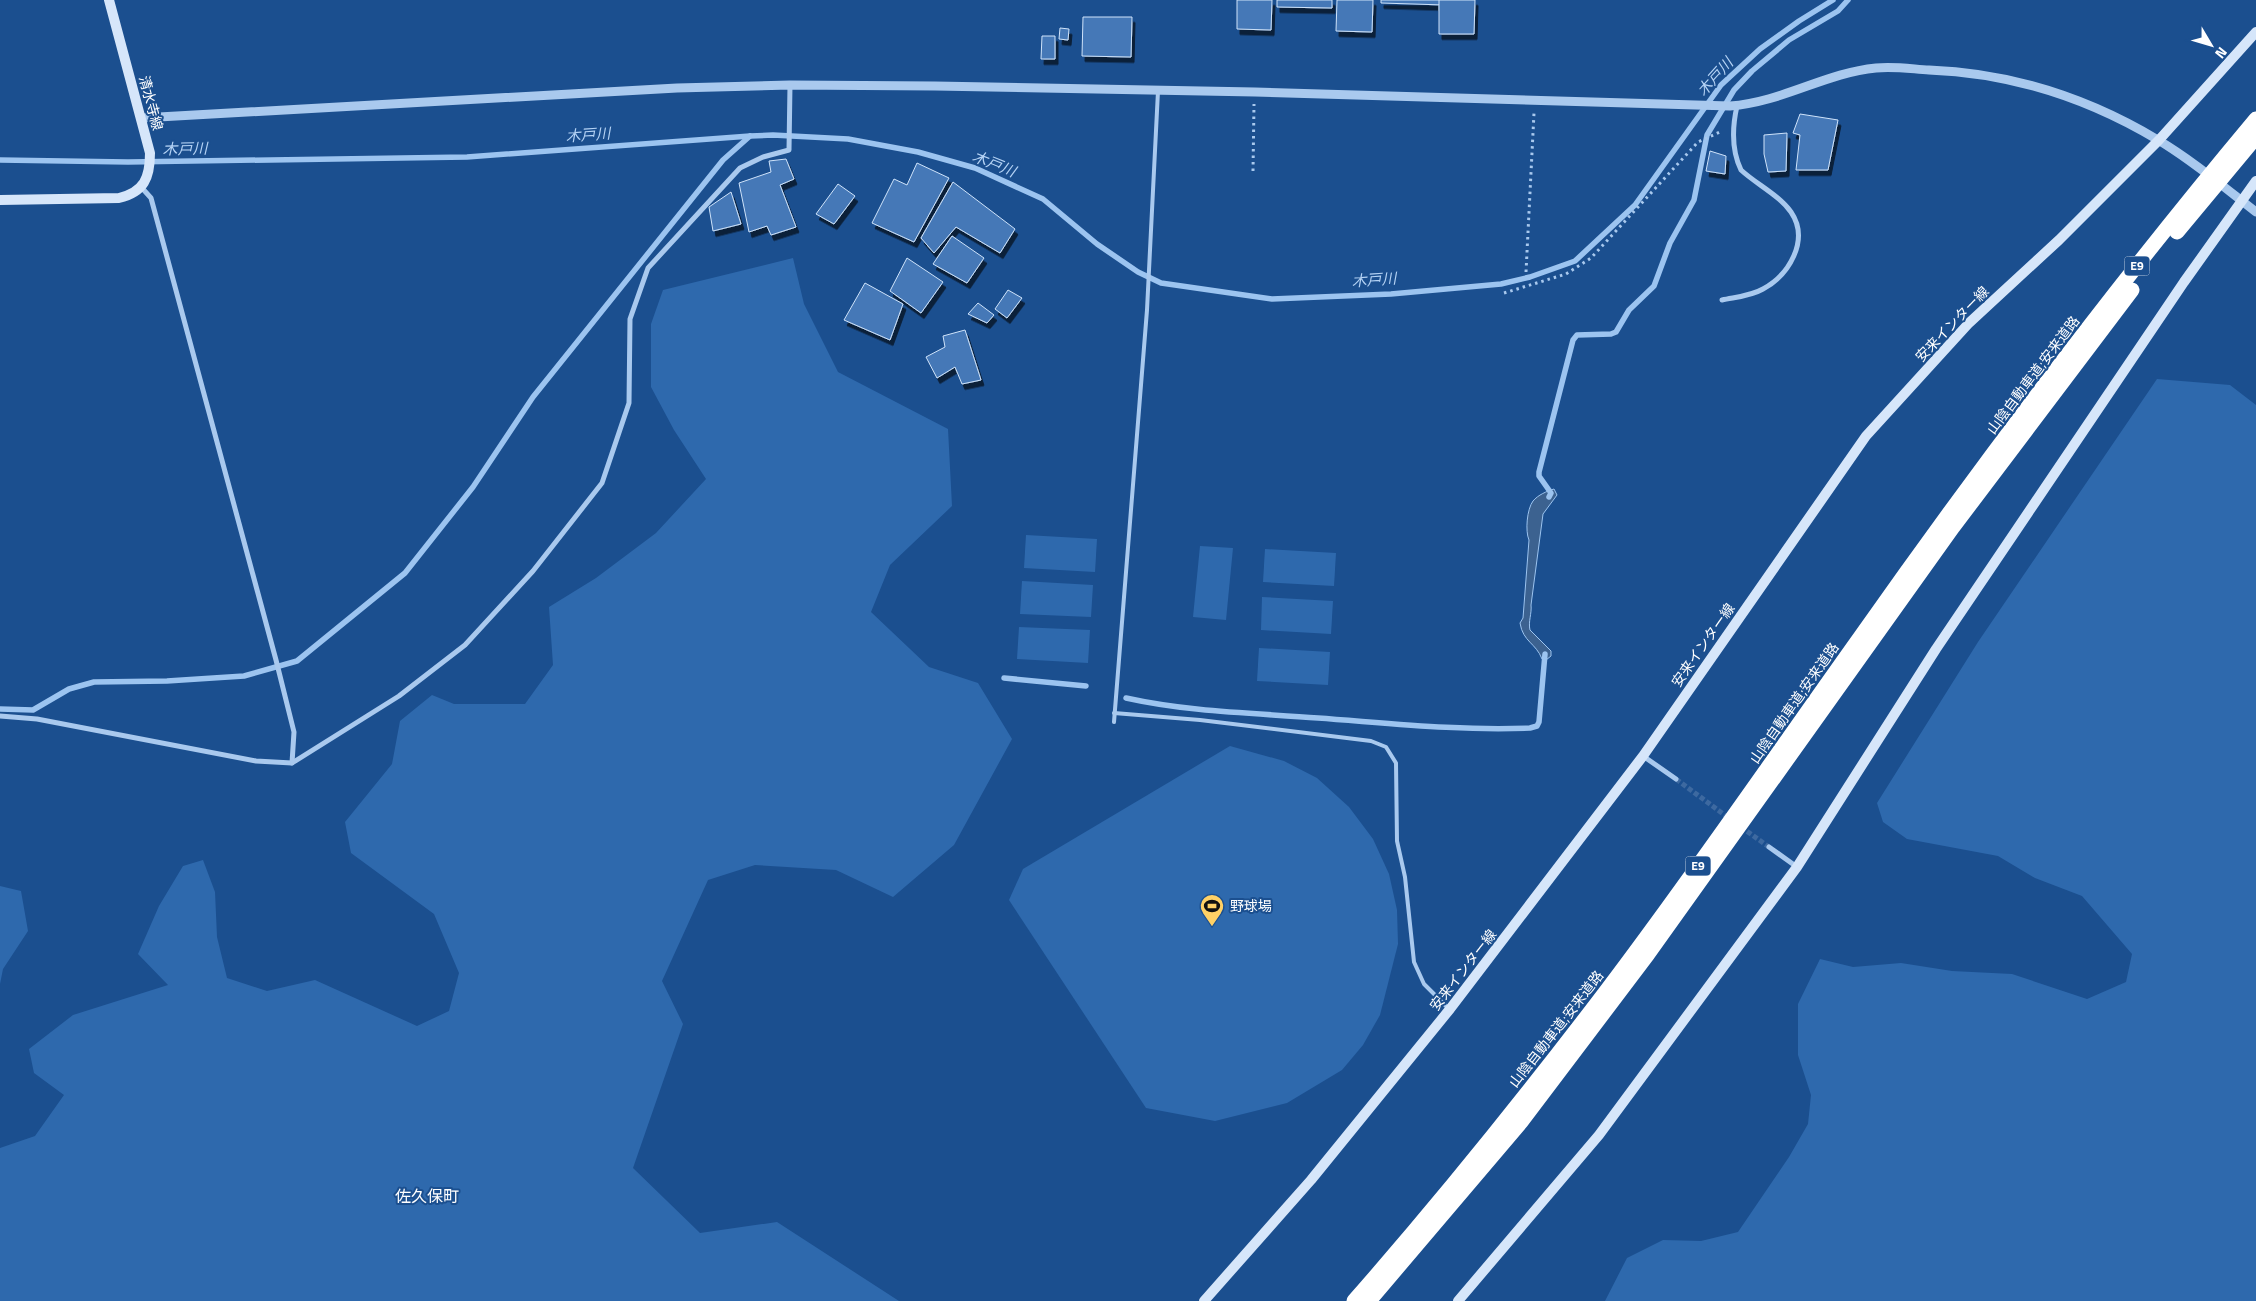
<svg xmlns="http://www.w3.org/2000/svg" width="2256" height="1301" font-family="'Titillium Web','Noto Sans JP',sans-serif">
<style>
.green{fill:#2e69ad}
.water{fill:#3c6290;stroke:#9cc4f0}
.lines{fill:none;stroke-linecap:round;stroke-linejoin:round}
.stream{stroke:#9cc4f0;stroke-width:5.5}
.building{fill:#4478b7;stroke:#cfe3fa;filter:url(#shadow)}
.minor-tunnel{stroke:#3d69a0;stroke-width:5;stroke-dasharray:5 2.5;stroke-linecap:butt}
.path{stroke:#a9c9ee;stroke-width:3;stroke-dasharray:2.5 4;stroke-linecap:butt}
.service{stroke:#a9c9ee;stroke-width:4}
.minor{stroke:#a9c9ee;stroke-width:5}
.tertiary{stroke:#a9c9ee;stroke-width:9}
.secondary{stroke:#d6e6fa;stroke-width:10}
.motorway{stroke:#fff;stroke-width:15}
.labels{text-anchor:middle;stroke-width:4;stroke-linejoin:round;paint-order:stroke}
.shield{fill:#1b4f8f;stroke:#bbcadd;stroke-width:1}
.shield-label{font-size:12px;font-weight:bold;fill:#fff}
.street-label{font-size:14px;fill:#fff;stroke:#1b4f8f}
.poi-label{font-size:14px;fill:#fff;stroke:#1b4f8f;text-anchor:start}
.water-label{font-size:15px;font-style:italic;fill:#b5d3f5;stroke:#1b4f8f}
.quarter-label{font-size:16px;fill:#fff;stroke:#1b4f8f}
</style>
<defs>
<filter id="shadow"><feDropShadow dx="3" dy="5.5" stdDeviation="0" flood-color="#0009"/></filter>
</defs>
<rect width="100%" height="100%" fill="#1b4f8f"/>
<g class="green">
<path d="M793,258L804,304L838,372L948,429L952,506L890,565L871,612L929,667L978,683L1012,739L954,845L893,897L836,870L755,865L708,880L662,981L683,1024L633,1168L700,1233L777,1222L899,1301H0V1148L35,1136L64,1095L34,1073L29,1049L73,1015L168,985L138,954L159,906L183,866L203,860L215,892L217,937L227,978L267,991L315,980L417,1026L449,1011L459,973L434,914L351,853L345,822L392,764L400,721L432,695L454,704H525L553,665L549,607L596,578L656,533L706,479L674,430L651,387V324L663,290Z"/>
<path d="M2157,379L2230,385L2256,405V1301H1605L1627,1258L1663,1240L1701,1241L1738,1232L1789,1157L1808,1124L1811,1095L1798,1055V1004L1820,959L1853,967L1901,963L1952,971L2012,974L2087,999L2126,982L2132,954L2082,896L2035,878L1998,856L1907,839L1883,822L1877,803L1978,642Z"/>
<path d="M1026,535L1097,539L1095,572L1024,568Z"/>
<path d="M1200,546L1233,548L1226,620L1193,617Z"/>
<path d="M1265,549L1336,553L1334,586L1263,582Z"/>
<path d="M1022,581L1093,585L1091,617L1020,614Z"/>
<path d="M1262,597L1333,601L1331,634L1261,630Z"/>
<path d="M1019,627L1090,630L1088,663L1017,659Z"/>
<path d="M1259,648L1330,652L1328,685L1257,681Z"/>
<path d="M1230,746L1284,761L1317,778L1349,807L1373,839L1389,874L1397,910L1398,944L1380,1015L1363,1045L1342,1070L1287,1103L1215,1121L1146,1108L1009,900L1023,869Z"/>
<path d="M0,886L21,891L28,931L3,969L0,984Z"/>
</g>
<path class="water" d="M1554,489L1557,495L1543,514L1531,605C1532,613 1528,622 1530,630L1551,651V656L1546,660L1542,659C1536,643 1523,642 1520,623L1523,618L1529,540C1525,531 1527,509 1533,501C1538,495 1547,491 1554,489Z"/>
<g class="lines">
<g class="stream">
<path d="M0,160L128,162L467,157L750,136L773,135L848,139L918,152L975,168L1043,199L1097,244L1138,272L1161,283L1272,299L1391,294L1501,284L1530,277L1575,261L1635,205L1721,85L1760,49L1799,21L1833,0"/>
<path d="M1549,497L1551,493L1539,476V472L1573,340L1577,335L1611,334L1616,332L1629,310L1654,286L1670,243L1694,200L1707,135L1734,90L1752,71L1789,40L1838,11L1848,0"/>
<path d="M1004,678L1086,686"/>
<path d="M1126,698C1189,712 1254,713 1318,718C1388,723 1459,731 1530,728L1537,726L1539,722L1545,654"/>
<path d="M0,709L33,710L69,689L94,682L167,681L244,676L297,661L405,573L473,487L533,397L723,160L750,136"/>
</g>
</g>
<g class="building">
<path d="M1237,0H1272L1271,30L1237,29Z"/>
<path d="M1277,0H1332V8L1277,7Z"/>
<path d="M1337,0H1373L1372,32L1336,31Z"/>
<path d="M1381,0H1445V5L1381,3Z"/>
<path d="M1439,0H1475L1474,34H1439Z"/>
<path d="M1083,17H1132L1131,57L1082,56Z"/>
<path d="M1060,28L1069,29L1068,40L1059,39Z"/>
<path d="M1042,36H1055V59H1041Z"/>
<path d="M1800,114L1838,120L1828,170H1796L1800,135L1793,133Z"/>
<path d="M1787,133L1786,171L1768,172L1764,154V135Z"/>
<path d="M1710,151L1726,156L1725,174L1706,171Z"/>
<path d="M786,159L794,179L780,185L796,227L771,235L767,226L749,232L739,183L771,172L769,161Z"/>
<path d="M917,163L949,178L914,242L872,223L894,179L907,185Z"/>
<path d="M953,182L1015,229L1000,253L956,227L934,253L921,238Z"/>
<path d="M838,184L855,196L834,224L816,214Z"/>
<path d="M731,192L741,224L713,231L709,207Z"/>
<path d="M952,236L984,258L967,283L933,264Z"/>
<path d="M907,258L943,282L921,313L890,291Z"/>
<path d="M865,283L903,304L890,340L844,320Z"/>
<path d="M1008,290L1022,298L1007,318L995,309Z"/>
<path d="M978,303L994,315L987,323L968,314Z"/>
<path d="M965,330L981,380L962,384L955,367L937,378L926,357L945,347L943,336Z"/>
</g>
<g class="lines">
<g class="minor-tunnel">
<path d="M1676,779L1730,819"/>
<path d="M1741,827L1769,847"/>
</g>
<g class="path">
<path d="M1253,171L1254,104"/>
<path d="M1526,272L1534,113"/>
<path d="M1504,293L1566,274L1591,258L1698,142L1722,131"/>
</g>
<g class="service">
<path d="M1114,713L1200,720L1371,741L1386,747L1396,763L1397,841L1405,877L1414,962L1424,984L1448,1008"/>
<path d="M1114,722L1147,310L1158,91"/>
</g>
<g class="minor">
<path d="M142,188L151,198L276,660L294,732L292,763"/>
<path d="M1722,300C1736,297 1751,296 1763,289C1789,275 1810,240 1791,212C1779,195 1756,184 1741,170C1731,149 1732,128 1737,106"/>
<path d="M0,716L37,719L256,761L292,763L399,696L465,645L533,571L602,483L629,403L630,319L648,268L740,168L763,157L789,150L790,85"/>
<path d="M1643,756L1676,779"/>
<path d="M1769,847L1797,867"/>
</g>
<path class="tertiary" d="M141,118L677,88L790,85L935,86L1255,92L1730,106C1783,102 1825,73 1876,68C1893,66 1912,69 1929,70C2010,73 2088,98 2158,140C2192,160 2225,188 2256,212"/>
<g class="secondary">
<path d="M0,200L119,198C144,192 150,178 150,153L109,0"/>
<path d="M1204,1301L1311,1180L1450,1009L1643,756L1866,436L1969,323L2059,240L2159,140L2256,32"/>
<path d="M1458,1301L1599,1135L1797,867L1936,649L2184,282L2256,181"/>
</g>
<g class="motorway">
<path d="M2177,232L2256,137"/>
<path d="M1354,1301C1441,1202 1524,1099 1604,994C1693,877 1776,755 1861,636C1986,459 2117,285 2256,119"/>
<path d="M1369,1301L1521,1122L1648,954L1953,527L2132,290"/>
</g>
</g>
<defs>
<g id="stadium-pin" transform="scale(1.25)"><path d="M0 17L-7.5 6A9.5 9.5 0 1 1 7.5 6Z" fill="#ffd166" stroke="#1b4f8f"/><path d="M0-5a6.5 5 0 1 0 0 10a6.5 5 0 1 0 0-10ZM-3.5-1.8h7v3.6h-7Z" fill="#111"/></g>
</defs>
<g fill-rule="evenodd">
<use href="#stadium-pin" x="1212" y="906"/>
</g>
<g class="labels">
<g class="shield">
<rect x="2124.5" y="256.5" width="25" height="19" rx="4"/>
<rect x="1685.5" y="856.5" width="25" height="19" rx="4"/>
</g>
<g class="shield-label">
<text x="2137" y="270">E9</text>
<text x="1698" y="870">E9</text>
</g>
<g class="street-label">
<text transform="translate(151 103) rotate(75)" y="5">清水寺線</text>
<text transform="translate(1952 324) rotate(-46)" y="5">安来インター線</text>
<text transform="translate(2033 375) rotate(-53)" y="5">山陰自動車道;安来道路</text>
<text transform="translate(1703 645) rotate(-55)" y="5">安来インター線</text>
<text transform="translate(1794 703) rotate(-55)" y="5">山陰自動車道;安来道路</text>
<text transform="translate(1463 970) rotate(-52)" y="5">安来インター線</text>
<text transform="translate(1556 1029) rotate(-52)" y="5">山陰自動車道;安来道路</text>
</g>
<g class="poi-label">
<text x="1230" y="911">野球場</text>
</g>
<g class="water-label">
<text transform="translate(1715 77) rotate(-48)" y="5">木戸川</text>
<text transform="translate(588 135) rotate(-4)" y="5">木戸川</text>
<text transform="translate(185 149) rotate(-1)" y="5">木戸川</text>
<text transform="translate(994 164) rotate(22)" y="5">木戸川</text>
<text transform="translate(1374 280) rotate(-4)" y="5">木戸川</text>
</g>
<g class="quarter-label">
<text x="427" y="1202">佐久保町</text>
</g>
</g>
<g transform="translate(2211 45) rotate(128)" stroke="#1b4f8f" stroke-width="4" paint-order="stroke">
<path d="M0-4L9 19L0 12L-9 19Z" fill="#ffffff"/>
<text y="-8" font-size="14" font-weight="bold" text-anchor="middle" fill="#ffffff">N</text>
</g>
</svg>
